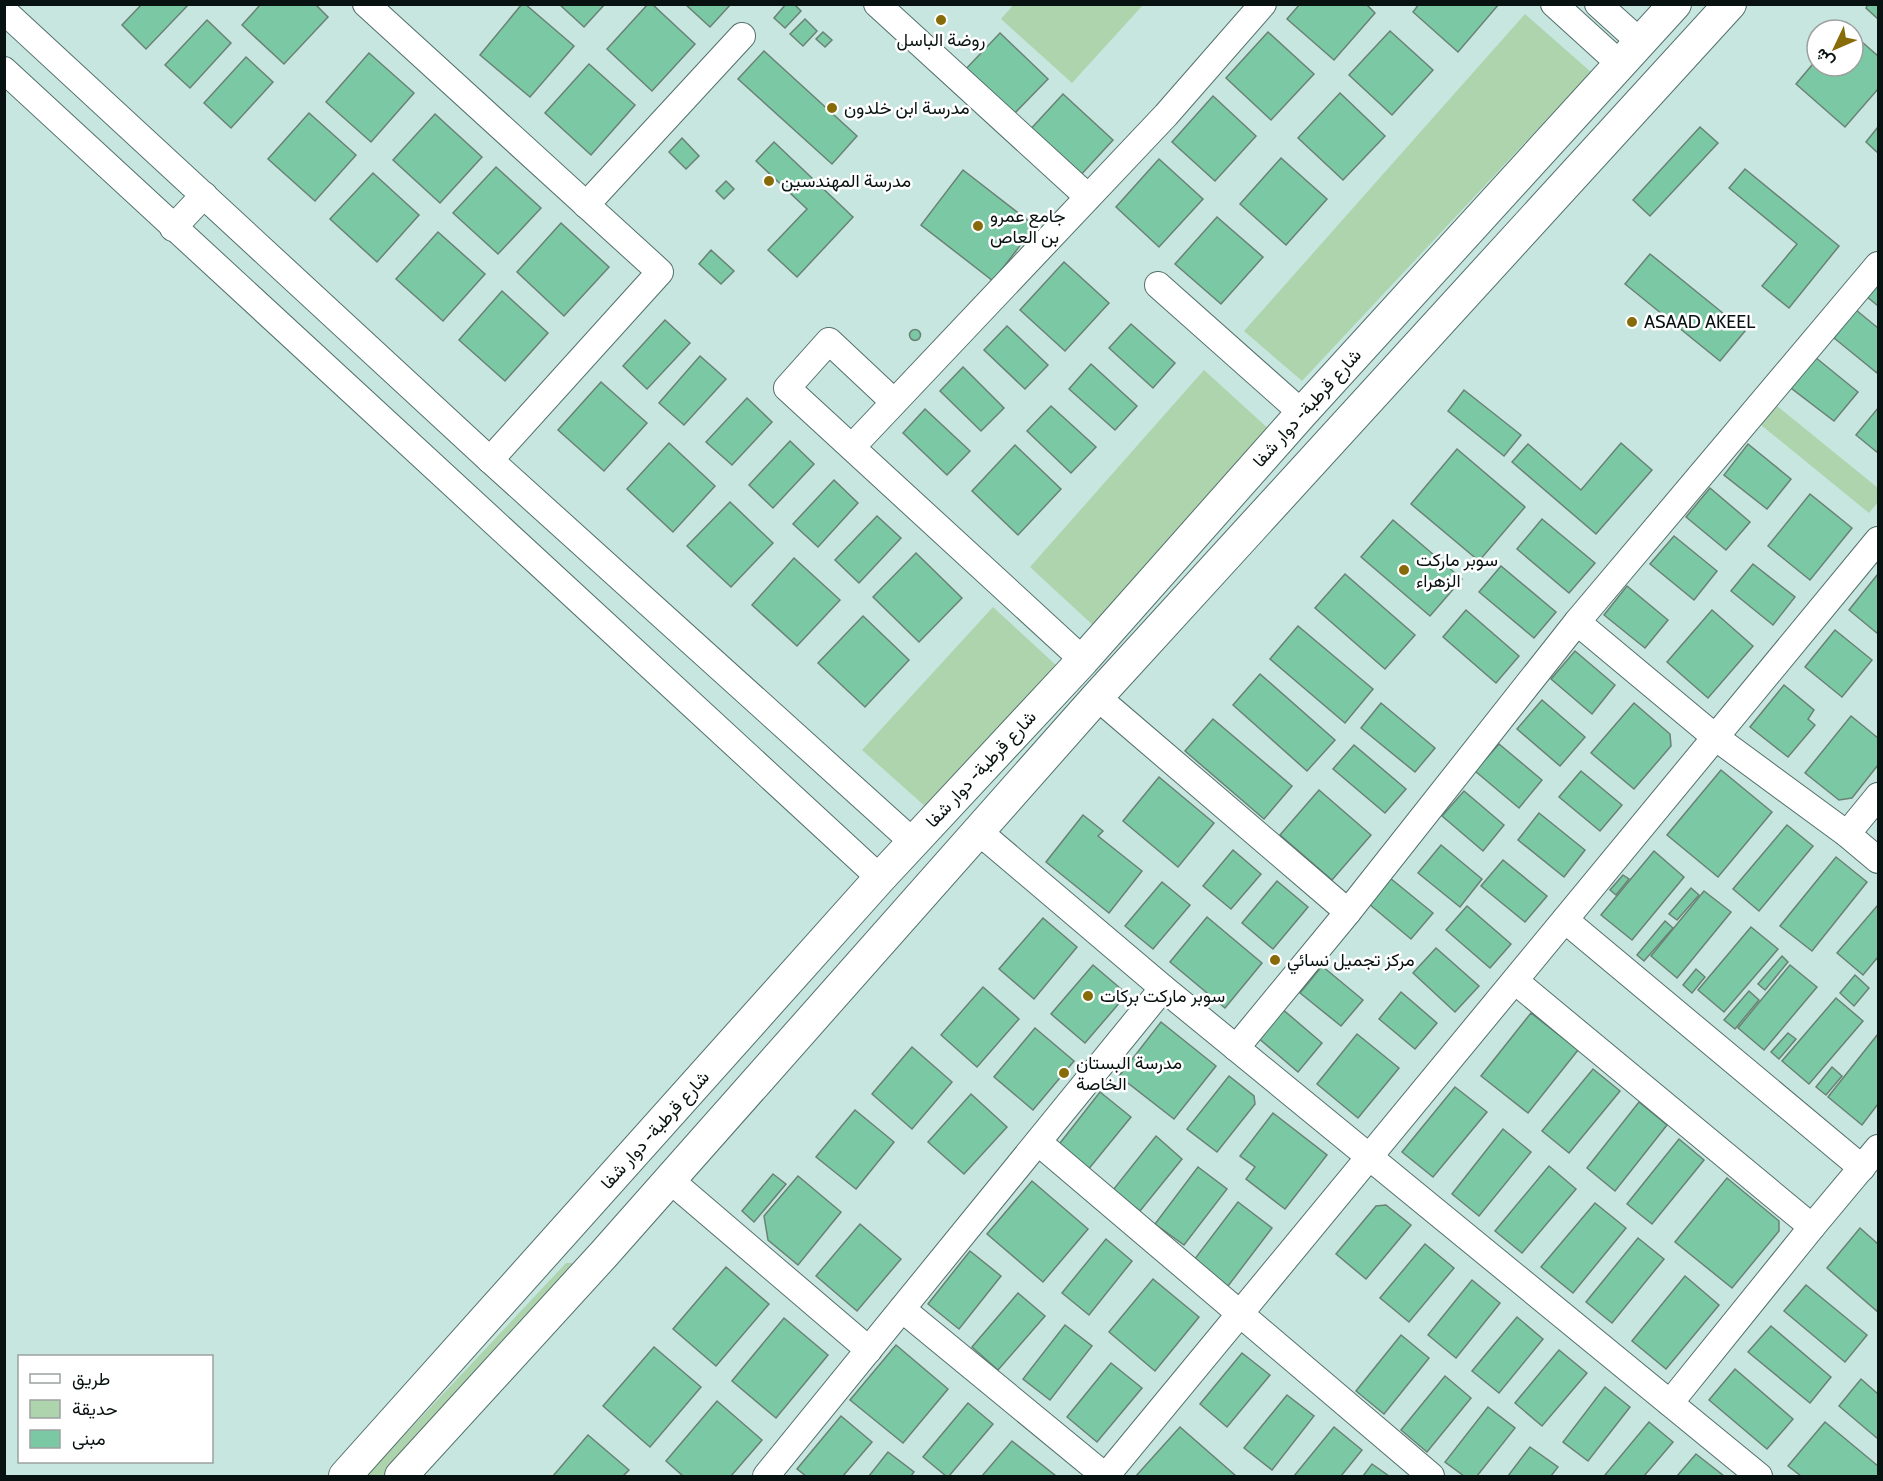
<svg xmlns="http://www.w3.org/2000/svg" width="1883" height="1481" font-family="Cabin,Vazirmatn,sans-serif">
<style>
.green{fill:#aed4ae}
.building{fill:#7ac9a4;stroke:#6a8275;stroke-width:1.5}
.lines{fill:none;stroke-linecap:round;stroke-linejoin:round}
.minor-casing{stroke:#54706b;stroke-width:28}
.major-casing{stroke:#54706b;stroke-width:34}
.minor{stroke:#fff;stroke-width:26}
.major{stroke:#fff;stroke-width:32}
.poi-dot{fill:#886b09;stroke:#fff;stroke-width:2}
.labels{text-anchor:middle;stroke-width:5;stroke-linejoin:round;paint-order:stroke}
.poi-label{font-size:18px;fill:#081311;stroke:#fff;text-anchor:start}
.street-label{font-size:18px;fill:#081311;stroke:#fff}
</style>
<rect width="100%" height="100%" fill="#c7e6e0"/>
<g class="green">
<path d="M1014,4H1143V5L1072,83L1001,19Z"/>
<path d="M1525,14L1591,72L1302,381L1244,331Z"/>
<path d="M1204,370L1272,432L1096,628L1030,567Z"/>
<path d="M1777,406L1878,488V502L1869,513L1761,425Z"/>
<path d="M993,607L1057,666L927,808L862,750Z"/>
<path d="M566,1263H572L576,1267V1273L385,1476H366Z"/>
</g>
<g class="building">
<path d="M142,4H189L146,49L122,25Z"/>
<path d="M261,4H315L328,17L284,64L242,25Z"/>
<path d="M522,4H525L574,46L530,97L480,55Z"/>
<path d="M559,4H605L584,27Z"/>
<path d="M648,4H652L695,44L652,91L607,49Z"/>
<path d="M685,4H731L710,27Z"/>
<path d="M786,4H794L801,11L785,28L774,18Z"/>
<path d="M1300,4H1366L1375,13L1334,60L1287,19Z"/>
<path d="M1419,4H1499L1458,52L1413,12Z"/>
<path d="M1868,4H1878V19L1866,8Z"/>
<path d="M805,19L817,31L803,46L790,34Z"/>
<path d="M207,20L231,43L190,88L165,65Z"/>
<path d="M1390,31L1433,70L1392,115L1349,75Z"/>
<path d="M823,32L832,40L825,47L816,39Z"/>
<path d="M1268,32L1314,74L1271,120L1226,78Z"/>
<path d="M1000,33L1048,79L1012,116L964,71Z"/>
<path d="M1853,34L1878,56V89L1845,127L1796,84L1817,59V66H1853Z"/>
<path d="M764,51L857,136L832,164L738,79Z"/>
<path d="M369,53L414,93L371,142L326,102Z"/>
<path d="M246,57L273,82L231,128L204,103Z"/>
<path d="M589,64L635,105L591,155L545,113Z"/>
<path d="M1340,93L1385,136L1343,180L1298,138Z"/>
<path d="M1063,94L1113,140L1078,178L1028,132Z"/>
<path d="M1213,96L1256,136L1215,181L1172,142Z"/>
<path d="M309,113L356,155L315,201L268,159Z"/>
<path d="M435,114L482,157L440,203L393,160Z"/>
<path d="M1700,127L1718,143L1650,216L1633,200Z"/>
<path d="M1878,127V153L1866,142Z"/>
<path d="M682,138L699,156L686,169L669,152Z"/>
<path d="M774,142L853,217L797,277L768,250L807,209L756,161Z"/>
<path d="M1281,158L1327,199L1286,245L1240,204Z"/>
<path d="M1159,159L1203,199L1159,247L1116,207Z"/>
<path d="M496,167L541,208L498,254L453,213Z"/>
<path d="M1745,169L1839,246L1789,308L1762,286L1797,244L1729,188Z"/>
<path d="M963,170L1035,226L993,281L921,225Z"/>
<path d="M373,173L419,215L377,262L330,219Z"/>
<path d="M726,181L734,189L724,199L716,191Z"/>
<path d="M1217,217L1263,257L1221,304L1175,264Z"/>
<path d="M561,223L609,267L564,316L517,272Z"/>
<path d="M438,232L485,274L443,321L396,279Z"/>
<path d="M711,250L734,271L721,284L699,264Z"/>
<path d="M1650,254L1745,331L1720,361L1625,284Z"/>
<path d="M1064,262L1109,303L1065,351L1020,310Z"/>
<path d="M1878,281V306L1866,296Z"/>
<path d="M502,291L548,333L505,381L459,340Z"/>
<path d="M1856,310L1878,328V370L1877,373L1834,338Z"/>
<path d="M665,320L690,343L647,389L623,366Z"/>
<path d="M1131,324L1175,363L1153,388L1109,348Z"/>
<path d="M1007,326L1048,365L1025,389L984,350Z"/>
<circle cx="915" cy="335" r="5.5"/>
<path d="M700,356L726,379L684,425L659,403Z"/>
<path d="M1815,357L1858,392L1834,421L1791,388Z"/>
<path d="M1091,364L1137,406L1115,430L1069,389Z"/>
<path d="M963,367L1004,408L981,431L940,391Z"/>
<path d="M601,382L647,423L604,471L558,430Z"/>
<path d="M1464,390L1521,435L1504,456L1448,411Z"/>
<path d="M747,398L772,422L732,465L706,442Z"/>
<path d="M1051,406L1096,447L1071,473L1027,431Z"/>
<path d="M1878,408V453L1856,435Z"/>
<path d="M925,409L970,451L947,475L903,433Z"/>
<path d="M790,441L814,464L773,508L749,485Z"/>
<path d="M669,443L715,486L673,532L627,489Z"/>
<path d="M1621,443L1652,470L1596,534L1512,462L1528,444L1581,490Z"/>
<path d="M1748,444L1791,479L1767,509L1724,475Z"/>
<path d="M1015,445L1061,489L1018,535L972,491Z"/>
<path d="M1457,449L1525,507L1479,561L1411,504Z"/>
<path d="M834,480L858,503L818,547L793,524Z"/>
<path d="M1710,488L1750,522L1726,550L1686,517Z"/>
<path d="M1810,494L1852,528L1810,580L1768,546Z"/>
<path d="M730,502L773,543L731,587L687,546Z"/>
<path d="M877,516L901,538L859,583L835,560Z"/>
<path d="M1542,519L1595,563L1569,593L1517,549Z"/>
<path d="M1393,520L1462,579L1430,616L1361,557Z"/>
<path d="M1674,536L1717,571L1694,600L1650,564Z"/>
<path d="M916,553L962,598L919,642L873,597Z"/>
<path d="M794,558L840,600L797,646L752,605Z"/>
<path d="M1753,564L1795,597L1773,625L1731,591Z"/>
<path d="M1501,566L1556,612L1534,638L1479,592Z"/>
<path d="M1345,574L1415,635L1385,669L1315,608Z"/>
<path d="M1878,574V634L1849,610Z"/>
<path d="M1627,586L1668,620L1645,648L1604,615Z"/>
<path d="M1466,610L1519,656L1496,683L1443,637Z"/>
<path d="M1712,610L1753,646L1708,698L1667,662Z"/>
<path d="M863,616L909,660L865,707L818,663Z"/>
<path d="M1298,626L1373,689L1345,723L1270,659Z"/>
<path d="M1835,630L1872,660L1842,697L1805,667Z"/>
<path d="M1575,651L1615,685L1592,714L1551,679Z"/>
<path d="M1260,674L1335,740L1307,771L1233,705Z"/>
<path d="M1784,685L1814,710L1808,719L1815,725L1788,757L1750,727Z"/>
<path d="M1542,700L1585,737L1560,766L1517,729Z"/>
<path d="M1381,703L1435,748L1415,772L1361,728Z"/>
<path d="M1634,703L1670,734L1671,746L1634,789L1591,753Z"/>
<path d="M1851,716L1878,738V765L1852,798L1839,800L1805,773Z"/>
<path d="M1213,719L1292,786L1264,819L1185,751Z"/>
<path d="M1499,744L1542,780L1519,808L1475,771Z"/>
<path d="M1354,745L1406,789L1385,813L1333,769Z"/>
<path d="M1721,770L1772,812L1718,877L1667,835Z"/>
<path d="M1581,771L1622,805L1600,831L1559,797Z"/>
<path d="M1159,777L1214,823L1178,867L1123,821Z"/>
<path d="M1319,790L1371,835L1332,880L1280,835Z"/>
<path d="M1464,791L1504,825L1483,851L1442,816Z"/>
<path d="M1539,813L1585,850L1564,877L1518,840Z"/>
<path d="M1083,815L1103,831L1098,836L1142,871L1109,913L1046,862Z"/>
<path d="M1787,825L1813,846L1759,911L1733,889Z"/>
<path d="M1441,845L1482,879L1460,907L1418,873Z"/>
<path d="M1233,850L1261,874L1231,909L1203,886Z"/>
<path d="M1654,851L1684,877L1632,940L1601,915Z"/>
<path d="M1836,857L1867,882L1812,951L1780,926Z"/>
<path d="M1503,860L1547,896L1525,922L1481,886Z"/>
<path d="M1623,875L1629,879L1616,895L1610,890Z"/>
<path d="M1390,878L1433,913L1411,939L1369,904Z"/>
<path d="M1277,881L1308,907L1273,949L1242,923Z"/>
<path d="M1162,882L1190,905L1153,949L1125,926Z"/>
<path d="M1691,888L1699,895L1677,920L1669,914Z"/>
<path d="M1704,891L1731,912L1677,978L1651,956Z"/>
<path d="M1467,906L1511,944L1490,968L1446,930Z"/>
<path d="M1877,906L1878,907V957L1863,975L1837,953Z"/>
<path d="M1207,917L1262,963L1225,1008L1170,962Z"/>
<path d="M1043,918L1077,947L1034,999L999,969Z"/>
<path d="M1665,921L1673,928L1644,961L1637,955Z"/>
<path d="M1751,927L1778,949L1724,1012L1698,990Z"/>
<path d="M1436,948L1479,986L1455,1012L1413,973Z"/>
<path d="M1782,956L1788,962L1765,990L1758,984Z"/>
<path d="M1093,965L1127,994L1085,1043L1051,1014Z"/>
<path d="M1790,965L1817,987L1764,1050L1738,1028Z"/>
<path d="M1322,966L1363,1000L1341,1026L1300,993Z"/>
<path d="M1696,969L1705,977L1692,993L1683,985Z"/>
<path d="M1855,975L1869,988L1854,1006L1840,993Z"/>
<path d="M983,987L1019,1019L977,1067L941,1035Z"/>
<path d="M1749,991L1759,1000L1735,1029L1724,1020Z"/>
<path d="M1401,992L1437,1023L1415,1049L1379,1019Z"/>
<path d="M1836,998L1863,1021L1809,1084L1782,1061Z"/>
<path d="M1281,1008L1322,1043L1298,1072L1257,1037Z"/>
<path d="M1531,1013L1578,1050L1528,1113L1481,1076Z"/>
<path d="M1161,1022L1216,1066L1174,1119L1119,1076Z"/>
<path d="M1035,1028L1074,1061L1033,1110L994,1077Z"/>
<path d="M1788,1033L1796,1039L1779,1059L1771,1052Z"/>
<path d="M1357,1034L1399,1068L1358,1118L1317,1084Z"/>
<path d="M1878,1034V1104L1862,1125L1828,1097Z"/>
<path d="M912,1047L952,1082L912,1129L872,1094Z"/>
<path d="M1832,1067L1842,1076L1826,1095L1816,1087Z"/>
<path d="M1593,1069L1620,1091L1569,1153L1542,1131Z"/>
<path d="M1229,1076L1254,1096L1255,1104L1217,1152L1187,1129Z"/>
<path d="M1455,1087L1487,1112L1433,1177L1402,1152Z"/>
<path d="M1100,1092L1131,1117L1087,1171L1057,1147Z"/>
<path d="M971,1094L1007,1127L964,1174L928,1142Z"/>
<path d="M1639,1102L1667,1125L1615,1191L1587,1168Z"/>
<path d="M855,1110L894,1142L856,1189L816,1157Z"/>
<path d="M1273,1113L1327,1155L1285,1209L1246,1179L1255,1167L1240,1156Z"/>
<path d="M1503,1129L1531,1152L1479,1216L1452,1194Z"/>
<path d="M1156,1136L1182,1159L1140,1211L1113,1190Z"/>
<path d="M1679,1139L1704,1160L1652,1224L1627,1204Z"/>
<path d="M1549,1166L1576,1189L1522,1253L1495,1231Z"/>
<path d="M1198,1167L1227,1189L1184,1245L1155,1224Z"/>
<path d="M773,1174L786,1184L754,1222L742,1211Z"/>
<path d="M798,1176L841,1212L798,1265L768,1240L764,1216Z"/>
<path d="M1727,1178L1779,1221V1231L1732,1288L1675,1242Z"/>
<path d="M1032,1181L1088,1229L1043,1282L987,1234Z"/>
<path d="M1238,1202L1272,1228L1228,1286L1194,1260Z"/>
<path d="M1595,1203L1626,1228L1573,1293L1541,1267Z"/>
<path d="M1386,1205L1411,1225L1366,1279L1336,1254L1376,1206Z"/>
<path d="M860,1224L901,1259L857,1311L816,1276Z"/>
<path d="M1860,1228L1878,1244V1312L1827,1268Z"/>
<path d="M1638,1238L1664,1259L1612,1323L1586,1302Z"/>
<path d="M1106,1239L1132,1261L1089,1315L1062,1293Z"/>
<path d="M1425,1244L1454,1268L1409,1322L1380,1298Z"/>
<path d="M970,1251L1001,1276L959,1329L928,1304Z"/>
<path d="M726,1267L769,1304L716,1366L673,1329Z"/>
<path d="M1685,1276L1719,1305L1666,1369L1632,1341Z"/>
<path d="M1153,1279L1199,1317L1155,1371L1109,1332Z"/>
<path d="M1472,1280L1500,1303L1456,1358L1428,1335Z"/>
<path d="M1806,1285L1867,1335L1845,1362L1784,1311Z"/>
<path d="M1018,1293L1045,1316L998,1370L972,1347Z"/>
<path d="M1517,1317L1543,1339L1499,1393L1472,1371Z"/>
<path d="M784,1318L828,1355L776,1418L732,1381Z"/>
<path d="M1065,1325L1092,1346L1050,1400L1023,1379Z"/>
<path d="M1771,1326L1831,1377L1810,1403L1748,1352Z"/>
<path d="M1401,1335L1429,1358L1384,1414L1356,1391Z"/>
<path d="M896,1345L948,1389L903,1443L850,1400Z"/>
<path d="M654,1347L701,1387L650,1447L603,1406Z"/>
<path d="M1559,1350L1587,1373L1542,1426L1515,1403Z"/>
<path d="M1242,1353L1270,1375L1227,1427L1200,1404Z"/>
<path d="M1111,1363L1142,1388L1097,1442L1067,1417Z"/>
<path d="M1735,1369L1793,1419L1767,1449L1709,1400Z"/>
<path d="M1445,1376L1471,1398L1427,1452L1401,1430Z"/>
<path d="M1861,1379L1878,1394V1439L1839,1406Z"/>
<path d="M1605,1387L1630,1407L1588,1461L1563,1442Z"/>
<path d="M1287,1395L1314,1416L1272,1470L1244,1448Z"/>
<path d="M717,1401L762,1440L731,1476H683L666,1461Z"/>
<path d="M968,1403L993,1424L949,1476H946L923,1457Z"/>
<path d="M1488,1407L1515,1428L1477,1476H1464L1445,1462Z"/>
<path d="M841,1416L872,1442L843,1476H806L797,1469Z"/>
<path d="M1649,1422L1673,1442L1644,1476H1607L1605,1475Z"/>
<path d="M1825,1422L1878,1466V1476H1801L1788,1466Z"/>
<path d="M1180,1427L1236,1476H1136Z"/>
<path d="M1334,1427L1362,1450L1341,1476H1294Z"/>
<path d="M588,1435L629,1470L623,1476H553Z"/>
<path d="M1012,1441L1056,1476H982Z"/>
<path d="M1530,1447L1558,1467L1551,1476H1508Z"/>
<path d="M888,1452L914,1472L911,1476H869Z"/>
<path d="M1696,1454L1724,1476H1677Z"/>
<path d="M1372,1464L1389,1476H1363Z"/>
</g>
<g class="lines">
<g class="minor-casing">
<g id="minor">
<path d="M366,4L660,272L490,460"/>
<path d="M877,4L1088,197"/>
<path d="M1554,4L1620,64"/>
<path d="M1598,4L1640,42"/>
<path d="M4,11L490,460L913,842"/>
<path d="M4,70L880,878"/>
<path d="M586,205L742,36"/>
<path d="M173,228L204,195"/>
<path d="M1158,285L1302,413"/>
<path d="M894,402L829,341L787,388L1083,660"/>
<path d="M852,447L1166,115L1263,4"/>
<path d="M1577,622L1715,737L1847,834L1878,860"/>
<path d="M1097,697L1348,912"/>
<path d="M978,831L1163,988L1759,1476"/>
<path d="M1847,834L1878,796"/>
<path d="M1565,920L1862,1168"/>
<path d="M1515,981L1812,1227"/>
<path d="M1236,1048L1348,912L1577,622L1878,265"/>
<path d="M1038,1142L1431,1476"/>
<path d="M670,1180L869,1350"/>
<path d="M902,1309L1105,1476"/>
<path d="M1670,1403L1812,1227L1878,1148"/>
<path d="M766,1476L1163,988"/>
<path d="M1106,1476L1878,540"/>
</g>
</g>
<g class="major-casing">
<g id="major">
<path d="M345,1476L880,878L1083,660L1302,413L1675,4"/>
<path d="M401,1476L604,1254L1097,697L1730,4"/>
</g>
</g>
<use href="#minor" class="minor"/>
<use href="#major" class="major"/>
</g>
<g class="poi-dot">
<circle cx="941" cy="20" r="6"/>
<circle cx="832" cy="108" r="6"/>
<circle cx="769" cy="181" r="6"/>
<circle cx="978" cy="226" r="6"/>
<circle cx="1632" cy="322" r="6"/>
<circle cx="1404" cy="570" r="6"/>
<circle cx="1275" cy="960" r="6"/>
<circle cx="1088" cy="996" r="6"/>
<circle cx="1064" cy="1073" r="6"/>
</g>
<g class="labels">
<g class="poi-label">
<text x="941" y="46" text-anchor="middle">روضة الباسل</text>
<text x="844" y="114">مدرسة ابن خلدون</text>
<text x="781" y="187">مدرسة المهندسين</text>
<text x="990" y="222">جامع عمرو<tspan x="990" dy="21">بن العاص</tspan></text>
<text x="1644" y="328">ASAAD AKEEL</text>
<text x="1416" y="566">سوبر ماركت<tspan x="1416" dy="21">الزهراء</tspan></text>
<text x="1287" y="966">مركز تجميل نسائي</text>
<text x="1100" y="1002">سوبر ماركت بركات</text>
<text x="1076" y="1069">مدرسة البستان<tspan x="1076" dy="21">الخاصة</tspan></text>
</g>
<g class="street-label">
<text transform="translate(1307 408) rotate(-48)" y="6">شارع قرطبة- دوار شفا</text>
<text transform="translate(981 769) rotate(-47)" y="6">شارع قرطبة- دوار شفا</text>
<text transform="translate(655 1130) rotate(-48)" y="6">شارع قرطبة- دوار شفا</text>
</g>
</g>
<rect width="1883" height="1481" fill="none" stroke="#081311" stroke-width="12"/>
<rect x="18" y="1355" width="195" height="108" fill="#ffffff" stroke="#9ca1a0" stroke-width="1.5"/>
<rect x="30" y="1374" width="30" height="9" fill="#ffffff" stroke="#9ca1a0" stroke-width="1.5"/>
<text x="72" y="1385" font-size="18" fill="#081311">طريق</text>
<rect x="30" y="1400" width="30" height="18" fill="#aed4ae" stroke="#9ca1a0" stroke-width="1.5"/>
<text x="72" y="1415" font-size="18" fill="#081311">حديقة</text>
<rect x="30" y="1430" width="30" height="18" fill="#7ac9a4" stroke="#9ca1a0" stroke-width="1.5"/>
<text x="72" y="1445" font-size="18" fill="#081311">مبنى</text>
<g transform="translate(1835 48) rotate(226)"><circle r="28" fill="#ffffff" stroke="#9ca1a0" stroke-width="1.5"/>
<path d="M0-4.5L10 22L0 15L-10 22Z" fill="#886b09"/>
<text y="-9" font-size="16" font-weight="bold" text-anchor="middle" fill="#081311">ش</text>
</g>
</svg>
